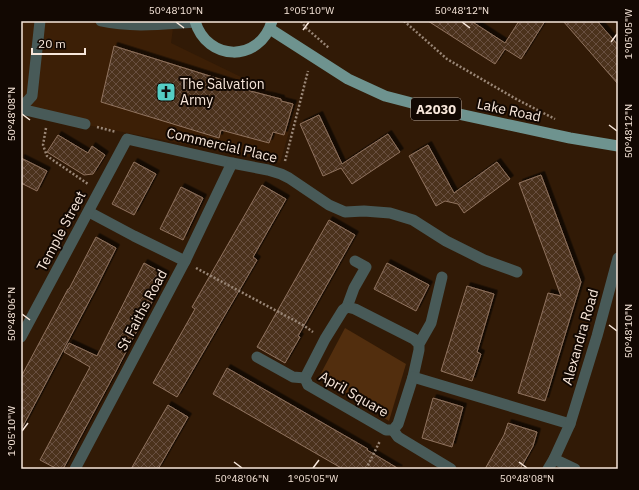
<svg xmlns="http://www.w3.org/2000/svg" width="639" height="490" font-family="'IBM Plex Sans',sans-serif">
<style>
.built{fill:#3c1f06}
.green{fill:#522e0e}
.building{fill:url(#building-cross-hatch);stroke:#90735e;filter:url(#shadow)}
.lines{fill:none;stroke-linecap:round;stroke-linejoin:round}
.path{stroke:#998676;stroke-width:2.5;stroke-dasharray:2 2;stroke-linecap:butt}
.minor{stroke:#485a58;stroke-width:11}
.primary{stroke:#6e938f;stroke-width:11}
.ticks{fill:none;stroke:#f8e7db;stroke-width:1.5}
.labels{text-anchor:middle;stroke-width:4;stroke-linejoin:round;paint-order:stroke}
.shield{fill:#120802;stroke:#b3a49a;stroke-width:1}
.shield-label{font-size:13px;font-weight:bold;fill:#f8e7db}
.poi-label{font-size:14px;fill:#f8e7db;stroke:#120802;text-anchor:start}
.street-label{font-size:14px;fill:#f8e7db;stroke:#120802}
.neatline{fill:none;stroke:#f8e7db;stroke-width:1.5}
.ticks-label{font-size:10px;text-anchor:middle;fill:#f8e7db}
</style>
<defs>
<pattern id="building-cross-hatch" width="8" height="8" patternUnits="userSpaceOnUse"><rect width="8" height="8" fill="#4c321f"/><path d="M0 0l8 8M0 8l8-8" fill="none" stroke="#67503f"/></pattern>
<filter id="shadow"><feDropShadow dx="3.5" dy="-3.5" stdDeviation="0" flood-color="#0009"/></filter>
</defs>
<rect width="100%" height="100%" fill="#311a06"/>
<path class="built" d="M21,21H174L171,43L297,104L280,163L21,112Z"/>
<path class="green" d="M345,328L406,364L389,421L319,377Z"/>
<g class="building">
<path d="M428,21H471L505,43L519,21H545L521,59L505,49L495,64Z"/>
<path d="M563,21H597L618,45V84Z"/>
<path d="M114,46L232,83L231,86L281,99V101L293,104L284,135L273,132L269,143L221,130L219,138L101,102Z"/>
<path d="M319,115L342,164L388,134L400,152L352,184L341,168L323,176L300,124Z"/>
<path d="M58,135L88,153L92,146L105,155L93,174L84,175L47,152Z"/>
<path d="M428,145L454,193L497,162L510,179L464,213L458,204L445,201L436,206L409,156Z"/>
<path d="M21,158L47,171L37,191L21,183Z"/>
<path d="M134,162L156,174L134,215L112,204Z"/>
<path d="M541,175L581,282L545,401L518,393L548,293L561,296L519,183Z"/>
<path d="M262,185L286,199L253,257L257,260L177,397L153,383L195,309L192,307Z"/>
<path d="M181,187L203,198L183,240L160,229Z"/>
<path d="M329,220L355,235L298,336L300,337L285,363L257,347Z"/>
<path d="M96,237L116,248L95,290L21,430V377L68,289H69Z"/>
<path d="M144,263L166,275L115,373L63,469H57L40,460L90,367L64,352L69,343L97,356Z"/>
<path d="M387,263L429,285L416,311L374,289Z"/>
<path d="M467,286L494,294L477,352L481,354L472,381L441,371Z"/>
<path d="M227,368L368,449L367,450L399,469H343L213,394Z"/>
<path d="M433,398L463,407L452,447L422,438Z"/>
<path d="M168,405L188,417L158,469H131Z"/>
<path d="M508,423L537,432L533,446L520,469H485L504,435Z"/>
</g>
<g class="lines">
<g class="path">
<path d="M301,21L306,28L329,48"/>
<path d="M404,21L447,59L518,100L555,119"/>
<path d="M97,127L116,132"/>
<path d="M46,128L43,145L47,156L88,184"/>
<path d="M285,161L308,71"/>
<path d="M196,268L303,325L313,332"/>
<path d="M366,469L380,441"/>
</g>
<g class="minor">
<path d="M101,21C132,28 164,24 195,22"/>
<path d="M21,108L32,96L40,21"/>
<path d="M21,109L85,124"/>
<path d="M89,212L134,236L185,261"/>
<path d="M347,307L354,288L366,267L355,261"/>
<path d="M21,337L127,139L232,163L268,170L281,174L289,178L329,205L345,212L364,211L390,213L413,220L446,241L484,260L517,272"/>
<path d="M419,344L414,339L355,309L347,307L343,310L325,339L305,378L308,385L386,430H393L398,424L413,377L419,350V344L431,323L442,277"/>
<path d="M257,357L293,377L305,378"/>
<path d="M413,377L570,424"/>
<path d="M393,430L398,437L451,469"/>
<path d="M554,459L575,469"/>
<path d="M75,469L185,261L232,163"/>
<path d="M548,469L554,459L570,424L597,336L618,258"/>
</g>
<g class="primary">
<path d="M195,21C207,62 260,63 272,21"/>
<path d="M270,29L348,79L385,96L431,108L570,138L618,146"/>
</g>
</g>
<path class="ticks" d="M176,22L184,28M462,22L470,28M303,30L309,22M611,42L617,34M22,114L30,120M609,125L617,131M22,314L30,320M609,325L617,331M22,431L28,423M234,462L242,468M519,462L527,468M313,468L319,460"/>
<defs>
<g id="church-square" transform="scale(1)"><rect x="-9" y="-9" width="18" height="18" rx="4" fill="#55cec5" stroke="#120802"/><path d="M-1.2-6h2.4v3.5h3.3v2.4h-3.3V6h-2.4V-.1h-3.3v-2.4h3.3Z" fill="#111"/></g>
</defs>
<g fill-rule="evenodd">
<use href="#church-square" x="166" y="92"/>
</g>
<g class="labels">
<rect class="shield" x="411" y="98" width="50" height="22" rx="3"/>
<g class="shield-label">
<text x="436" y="114">A2030</text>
</g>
<g class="poi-label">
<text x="180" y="89">The Salvation<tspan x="180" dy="16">Army</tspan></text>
</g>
<g class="street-label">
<text transform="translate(509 110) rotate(12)" y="5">Lake Road</text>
<text transform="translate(222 145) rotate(13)" y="5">Commercial Place</text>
<text transform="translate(61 231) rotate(-62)" y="5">Temple Street</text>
<text transform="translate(142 310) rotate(-62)" y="5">St Faiths Road</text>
<text transform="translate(580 337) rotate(-74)" y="5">Alexandra Road</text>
<text transform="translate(354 394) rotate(30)" y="5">April Square</text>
</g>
</g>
<rect width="639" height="490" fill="none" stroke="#120802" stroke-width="44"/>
<path d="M32 48v6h53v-6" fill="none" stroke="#f8e7db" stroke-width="2"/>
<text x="38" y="48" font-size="12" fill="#f8e7db" stroke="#120802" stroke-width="3" paint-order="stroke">20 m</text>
<rect x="22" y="22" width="595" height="446" class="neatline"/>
<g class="ticks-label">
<text x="176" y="14">50°48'10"N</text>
<text x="309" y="14">1°05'10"W</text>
<text x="462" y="14">50°48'12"N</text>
<text transform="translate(628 34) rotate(-90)" y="4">1°05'05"W</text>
<text transform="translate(11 114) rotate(-90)" y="4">50°48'08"N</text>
<text transform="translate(628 131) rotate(-90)" y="4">50°48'12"N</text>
<text transform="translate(11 314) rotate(-90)" y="4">50°48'06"N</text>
<text transform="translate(628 331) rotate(-90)" y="4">50°48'10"N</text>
<text transform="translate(11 431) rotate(-90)" y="4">1°05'10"W</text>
<text x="242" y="482">50°48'06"N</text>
<text x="313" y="482">1°05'05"W</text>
<text x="527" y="482">50°48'08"N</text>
</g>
</svg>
